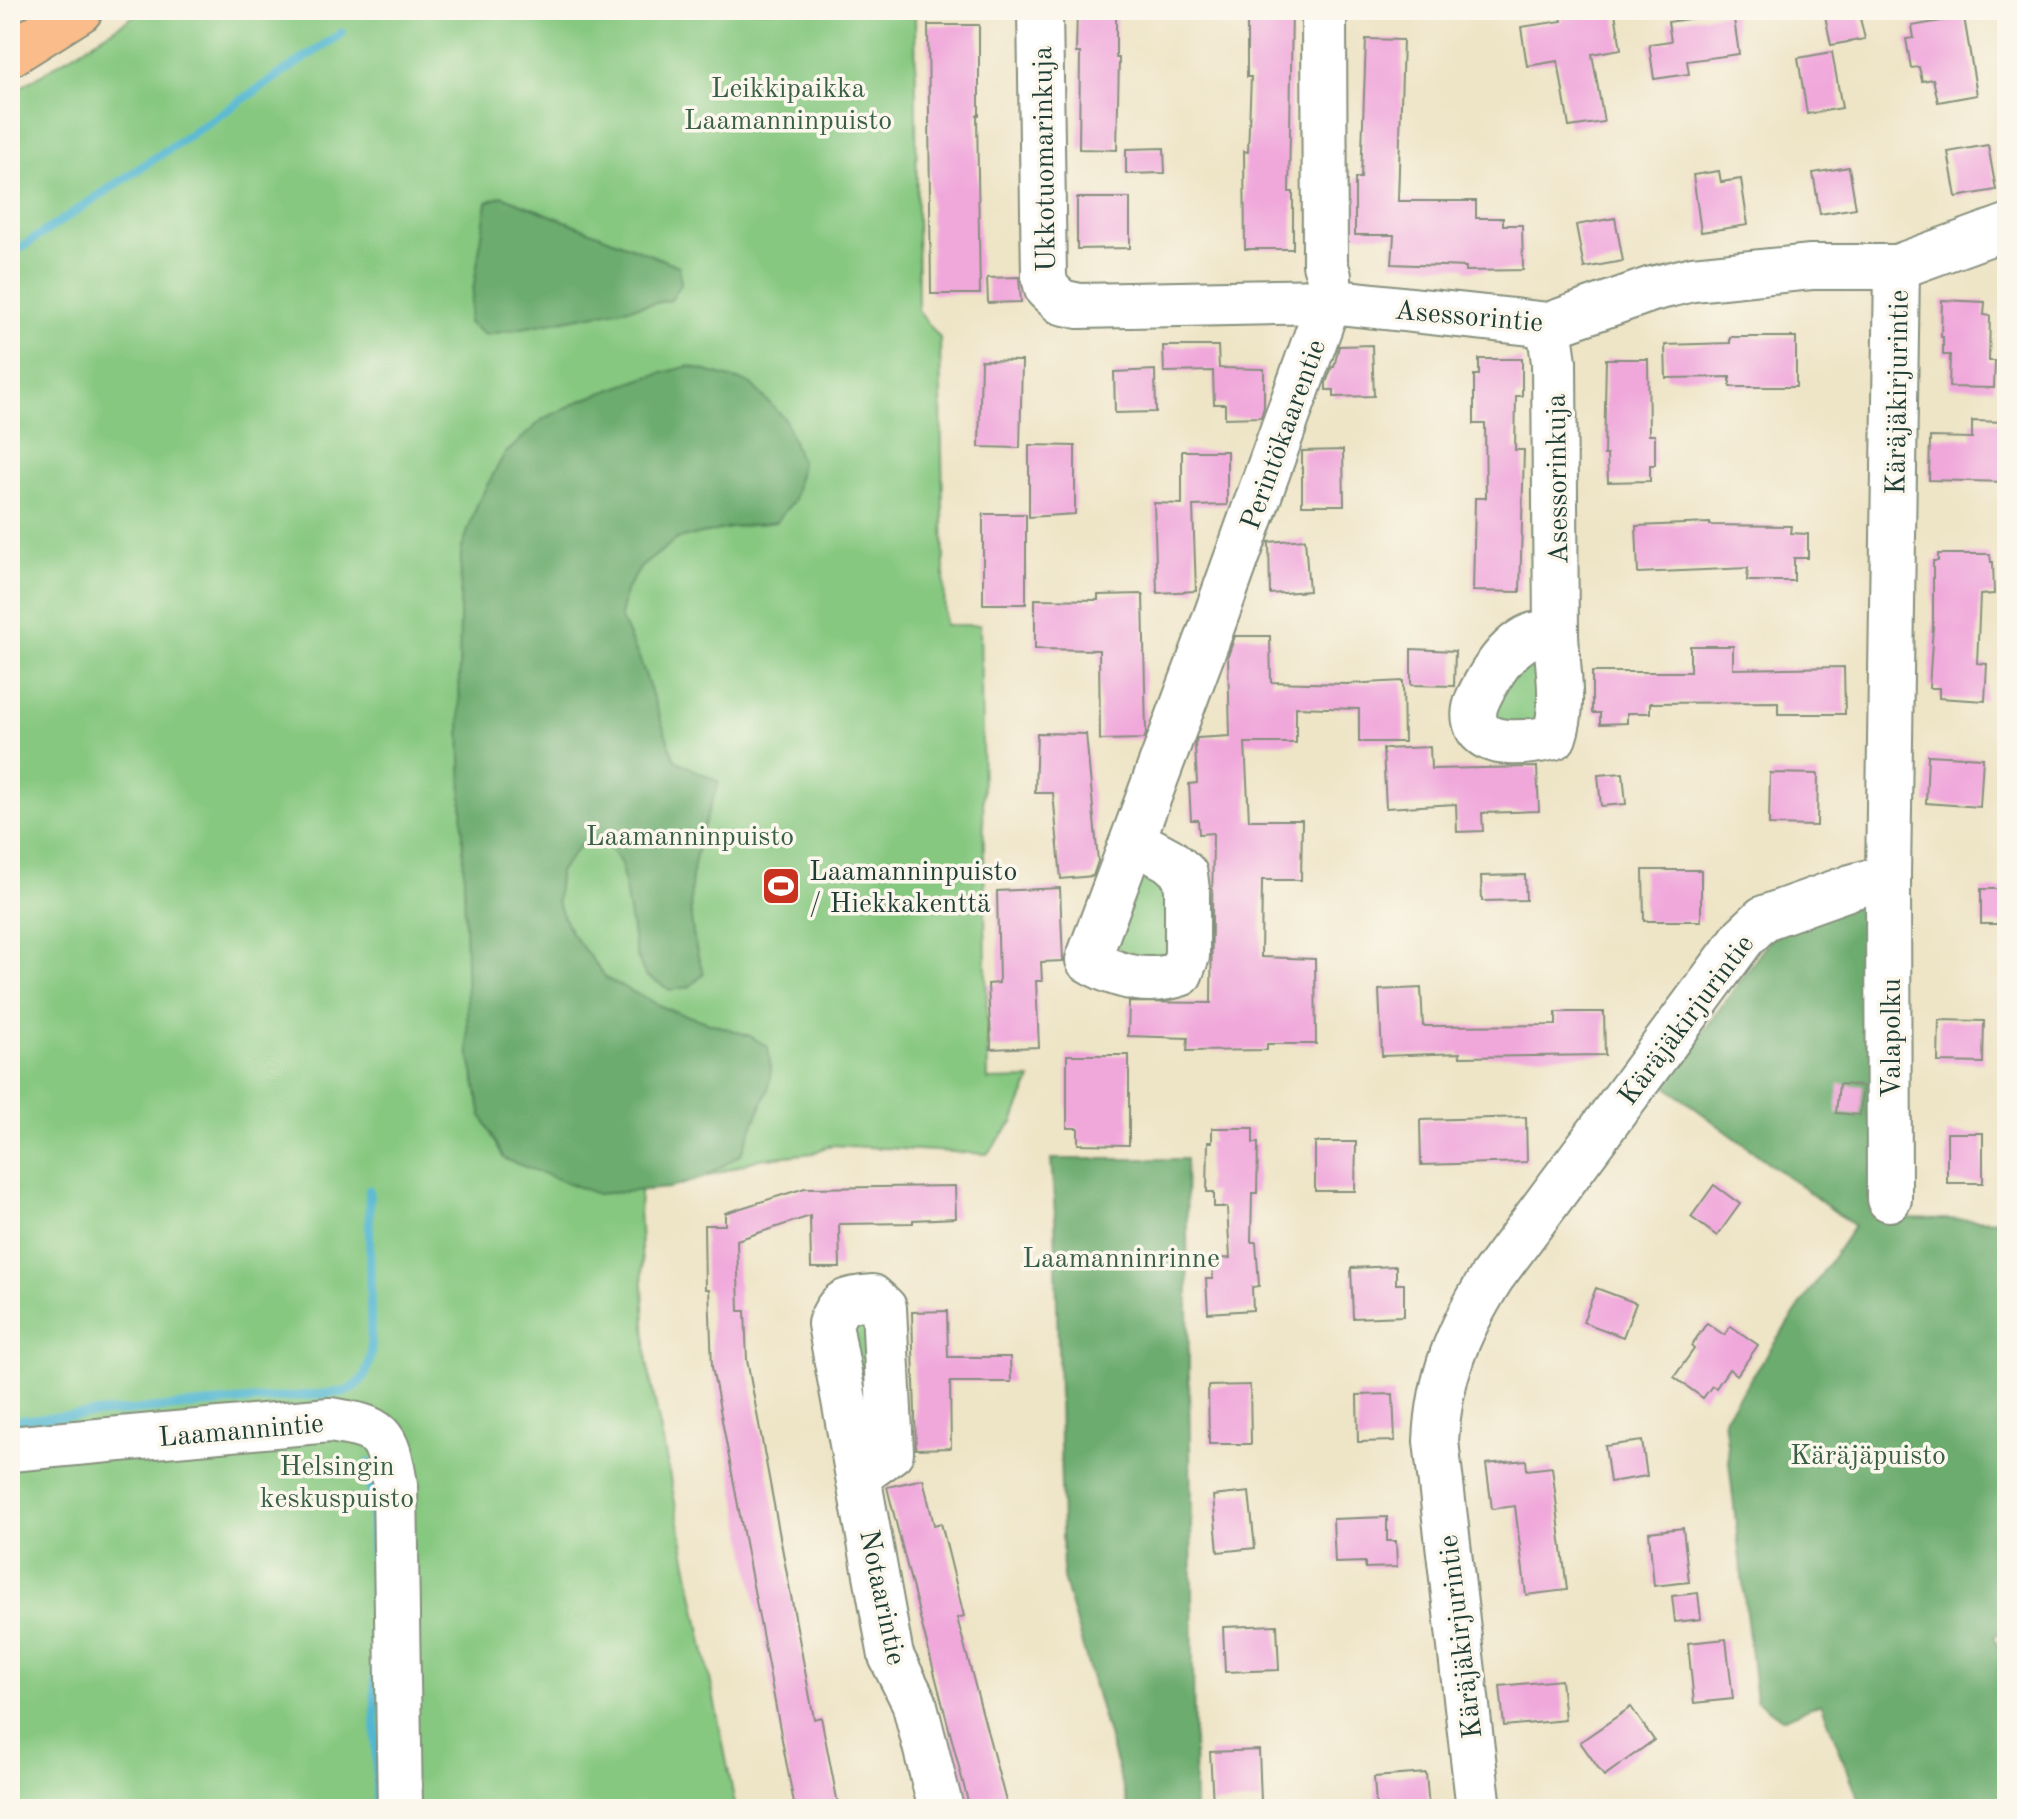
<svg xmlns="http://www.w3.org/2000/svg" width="2017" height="1819" font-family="'Old Standard TT',serif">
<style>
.green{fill:#86c880;stroke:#52825a;stroke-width:2}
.forest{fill:#6cac6e;stroke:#467451;stroke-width:2}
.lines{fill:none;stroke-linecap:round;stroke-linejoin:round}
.stream{stroke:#52b7d1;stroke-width:9}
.building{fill:#f0a8db}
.minor-casing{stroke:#86907d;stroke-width:48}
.highway-casing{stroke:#86907d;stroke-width:48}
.minor{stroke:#fff;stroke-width:44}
.highway{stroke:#f9bc8a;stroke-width:44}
.labels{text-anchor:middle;stroke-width:7;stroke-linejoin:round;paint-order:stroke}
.park-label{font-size:28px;fill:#396047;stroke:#fbf7ec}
.street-label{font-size:28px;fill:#1f3d34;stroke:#fbf7ec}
.poi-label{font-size:28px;fill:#1f3d34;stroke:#fbf7ec;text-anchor:start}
</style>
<rect width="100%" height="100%" fill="#fbf7ec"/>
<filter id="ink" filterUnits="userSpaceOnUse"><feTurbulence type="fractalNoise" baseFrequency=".0125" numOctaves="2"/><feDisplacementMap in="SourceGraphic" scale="16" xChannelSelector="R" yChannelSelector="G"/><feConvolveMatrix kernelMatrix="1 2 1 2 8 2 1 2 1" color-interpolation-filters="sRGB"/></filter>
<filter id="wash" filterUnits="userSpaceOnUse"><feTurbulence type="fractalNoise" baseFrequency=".006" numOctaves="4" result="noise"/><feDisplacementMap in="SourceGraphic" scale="32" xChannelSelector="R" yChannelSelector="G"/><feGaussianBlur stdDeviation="1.8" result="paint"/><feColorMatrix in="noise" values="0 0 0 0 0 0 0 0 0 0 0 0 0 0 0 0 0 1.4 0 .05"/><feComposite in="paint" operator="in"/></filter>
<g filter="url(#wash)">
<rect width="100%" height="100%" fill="#eee4c6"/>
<g class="green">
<path d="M144,10H915L918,311L940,338L945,625H980L988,1080L1031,1079L1013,1122L987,1154L831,1145L813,1153L759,1159L703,1178L741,1154L641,1180L639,1209L647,1362L736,1809H10V94Z"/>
<path d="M1526,659L1539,663L1538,723L1496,724L1490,700Z"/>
<path d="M1141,869L1164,870L1170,959L1123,957L1114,938Z"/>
<path d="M868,1315L874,1440L845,1319Z"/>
</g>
<g class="forest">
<path d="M502,196L679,266L681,284L671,300L485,335L468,323L487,202Z"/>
<path d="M689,366L751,384L785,419L801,463L794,500L776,522L735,527L677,539L641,567L625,592L620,617L640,660L675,760L719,782C694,850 677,904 704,974L689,987L670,990L645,975L636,954L621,864L600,835L579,847L559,872L557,902L570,931L607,979L667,1009L750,1036L768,1047L771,1070L768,1090L741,1154L703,1178L670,1188L597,1194L504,1159L482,1116L468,1048L459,680L461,551L478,502L504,455L543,419L582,400L644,378Z"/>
<path d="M1858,907L1871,915L1877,1058L1876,1217L2007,1221V1627L1994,1637L2007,1668V1809H1863L1821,1703L1782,1719L1756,1700L1724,1418L1854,1226L1664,1085L1770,940L1801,914Z"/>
<path d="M1051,1159H1186L1195,1809H1129L1063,1578L1055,1215Z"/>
</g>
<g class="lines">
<g class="stream">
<path d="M10,255L342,33"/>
<path d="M10,1421L345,1392C364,1382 367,1375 371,1354L369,1190"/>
<path d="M369,1463L372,1513L377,1809"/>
</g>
</g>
<g id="blocks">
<g class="building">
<path d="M1077,10H1116V58H1119L1117,150L1079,149L1080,53H1076Z"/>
<path d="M1247,10H1292L1289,192H1293V249H1245L1244,151L1248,152L1251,77H1247Z"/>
<path d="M1560,10H1593L1594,16L1615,13L1621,49L1592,54L1604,122L1569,127L1558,61L1527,66L1521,27L1562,21Z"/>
<path d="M1858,10L1865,39L1831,45L1825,16Z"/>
<path d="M1733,12L1739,54L1687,61L1689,74L1654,79L1649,44L1671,41L1668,22Z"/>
<path d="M1964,17L1977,95L1938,102L1933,79L1922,81L1919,67L1911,68L1906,39L1914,38L1912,26Z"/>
<path d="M928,25H979V115H977L980,294H931Z"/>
<path d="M1366,39L1403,40L1398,201H1476V218H1503V225H1522L1523,270L1466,271V267L1392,264L1394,235H1355V178H1361Z"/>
<path d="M1832,52L1842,108L1807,114L1798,58Z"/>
<path d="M1988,145L1996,190L1956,197L1948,152Z"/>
<path d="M1164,148L1165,173L1126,174V149Z"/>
<path d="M1849,167L1856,208L1820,214L1813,173Z"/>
<path d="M1719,171L1721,182L1741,179L1748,225L1701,232L1693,175Z"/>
<path d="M1077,198H1130V248L1077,249Z"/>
<path d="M1615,218L1623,261L1584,268L1576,225Z"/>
<path d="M1019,277L1021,302L988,303L987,278Z"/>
<path d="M1942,300L1985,302L1984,315L1990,316L1989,361H1995L1994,388L1949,387L1950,355H1943V337H1941Z"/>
<path d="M1730,337H1796V387H1730V377L1666,378L1665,345L1730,343Z"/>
<path d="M1372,345L1374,396L1334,397V390H1326V383L1332,367H1334L1339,346Z"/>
<path d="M1163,346H1218L1219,368L1264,369V407L1261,417L1225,418V404H1214L1213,371L1164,372Z"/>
<path d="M1479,359H1522V396H1516L1515,450H1524L1520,592L1473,591L1475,498H1486L1485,424H1474V375H1479Z"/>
<path d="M1606,359H1648L1649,435H1655V465H1650V481L1608,482L1607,455H1604Z"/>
<path d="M981,360L1022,361L1020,448L979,447Z"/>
<path d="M1155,370L1156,412L1115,413L1114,372Z"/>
<path d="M1972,421L2007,422V482L1929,480L1930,437L1972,438Z"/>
<path d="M1029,445L1075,446V514L1029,517Z"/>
<path d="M1343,450L1344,505H1302V451Z"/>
<path d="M1182,451H1227V505L1193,506L1196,591L1157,593L1154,503L1182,504Z"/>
<rect x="983" y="514" width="43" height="90"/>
<path d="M1710,523V525L1791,526L1790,533L1808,534V558H1794V581H1747L1748,568L1638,573L1636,526Z"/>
<path d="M1305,539L1309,591L1270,594L1269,542Z"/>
<path d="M1938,554H1990L1991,562H1993L1994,594L1980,595L1977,663L1987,664L1985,701L1939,698V688H1929L1933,626V561H1938Z"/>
<path d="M1143,594L1146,734L1144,739L1100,740L1099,650L1035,649V599L1098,600V595Z"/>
<path d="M1235,636H1270L1271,682L1347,684L1403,681L1404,742H1359V709L1296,707V743H1245L1249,820H1302L1301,880H1262L1261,957L1315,959L1316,1044H1267V1050L1187,1051L1188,1038L1128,1036L1129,1002L1211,1003L1213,833L1199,834L1198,820H1191L1189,784L1197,783L1195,745L1197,738L1230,736L1228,656Z"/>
<path d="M1690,646H1733V669L1844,667L1845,714H1778V702L1650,703V713H1627V723L1600,724V713H1592V672H1690Z"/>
<path d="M1411,649L1455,651L1454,686L1411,685Z"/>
<path d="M1037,733L1086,734L1098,861L1093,876L1061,879L1053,793H1035Z"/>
<path d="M1430,747L1431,769L1537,767L1539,811L1482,813L1483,831L1457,832L1456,804L1386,808L1383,749Z"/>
<path d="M1928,755L1983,758L1980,807L1926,803Z"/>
<path d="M1623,773L1626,804L1601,806L1598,775Z"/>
<path d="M1770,773L1818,774L1817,826L1769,825Z"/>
<path d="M1643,870H1701V921H1644Z"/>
<path d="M1525,875L1526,900L1482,901L1481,876Z"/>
<path d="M1060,888L1063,961L1041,962L1042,981H1036L1039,1047L991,1049L988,984L999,983L997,891Z"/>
<rect x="1981" y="889" width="26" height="35"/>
<path d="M1421,988L1423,1026L1556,1025V1012H1604L1605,1055L1460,1057V1053L1382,1056L1379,990Z"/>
<path d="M1939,1020L1984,1021L1983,1063L1938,1062Z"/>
<path d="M1067,1055H1129V1145L1078,1144V1128H1067Z"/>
<path d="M1839,1084L1863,1086L1860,1115L1836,1113Z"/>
<path d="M1526,1117L1527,1162L1421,1165L1420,1120Z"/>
<path d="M1212,1128H1253V1143H1258L1257,1193H1252L1251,1242H1256L1259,1286L1252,1287L1253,1310L1208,1313L1206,1279H1213L1212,1259L1230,1258L1227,1207H1214V1192H1207L1208,1142H1212Z"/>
<rect x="1947" y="1133" width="36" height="50"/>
<path d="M1315,1142H1356L1355,1191H1315Z"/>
<path d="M1714,1185L1740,1204L1717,1236L1691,1217Z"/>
<path d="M955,1186L956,1218L913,1220V1223L839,1224L840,1268H811L810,1216L737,1240L739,1311H745L747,1360L814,1719L821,1717L839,1809H795L712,1367L709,1289H705L704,1225H725V1213L805,1188Z"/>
<path d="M1396,1266V1284H1404V1316L1353,1318L1351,1268Z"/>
<path d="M1596,1288L1636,1303L1623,1337L1583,1322Z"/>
<path d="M947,1311L948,1357H1010L1011,1382H950L951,1448L916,1449L912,1312Z"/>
<path d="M1707,1323L1724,1335L1731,1326L1758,1345L1737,1375L1729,1369L1716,1388L1712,1386L1703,1398L1674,1377L1694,1349L1691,1346Z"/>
<path d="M1250,1385L1251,1444H1209L1208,1386Z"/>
<path d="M1393,1394L1395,1441L1358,1442L1357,1395Z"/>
<path d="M1642,1441L1647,1476L1610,1482L1605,1446Z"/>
<path d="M1526,1460L1527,1470L1552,1467L1567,1590L1526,1595L1515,1506L1492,1509L1486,1464Z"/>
<path d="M923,1479L934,1525L941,1523L964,1616L957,1618L1008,1809H970L925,1637L887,1487Z"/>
<path d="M1249,1492L1255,1548L1218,1552L1213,1496Z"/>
<path d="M1387,1517V1541H1396L1397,1567L1365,1568V1562L1335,1563L1333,1519Z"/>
<path d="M1683,1528L1689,1582L1654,1586L1649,1532Z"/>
<path d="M1698,1593L1701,1619L1675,1622L1672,1596Z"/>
<path d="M1277,1625L1279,1670L1225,1672L1223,1627Z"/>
<path d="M1726,1639L1733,1699L1694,1703L1688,1643Z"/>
<path d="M1561,1680L1565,1720L1504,1726L1500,1686Z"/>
<path d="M1631,1707L1654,1740L1604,1776L1580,1742Z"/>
<path d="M1259,1750L1261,1801L1213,1804L1210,1752Z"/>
<path d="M1426,1773L1429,1809H1384L1383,1805L1376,1806L1374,1777Z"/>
</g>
</g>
</g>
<g filter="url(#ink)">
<use href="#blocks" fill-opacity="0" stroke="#86907d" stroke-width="2"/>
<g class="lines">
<g class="minor-casing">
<g id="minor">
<path d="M1040,10L1044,277L1047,289L1061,302L1079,306L1329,301L1549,325L1652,289L1693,279L1811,267H1897L2007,227"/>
<path d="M1549,325L1554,362C1555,452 1555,543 1556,633C1557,669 1566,702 1554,737C1533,742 1481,751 1475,721C1471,706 1484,687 1491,675C1501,659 1514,643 1531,636C1538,633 1549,634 1556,633"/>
<path d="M1134,841L1169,860L1185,874L1187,890V956L1180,974C1147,985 1117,977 1088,960L1208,638L1329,301V276L1325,264L1324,10"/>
<path d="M1888,877L1889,1199"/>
<path d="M10,1449L330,1420C382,1428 387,1432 395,1485L400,1809"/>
<path d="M859,1475L891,1452L884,1308L872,1297C847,1300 839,1299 830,1324L891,1656L914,1702L941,1809"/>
<path d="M1479,1809L1436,1441C1439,1376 1458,1331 1492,1277L1744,937L1764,918L1851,887L1888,877L1897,267"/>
</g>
</g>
<g class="highway-casing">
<path id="highway" d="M10,54L80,10"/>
</g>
<use href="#minor" class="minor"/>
<use href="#highway" class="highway"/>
</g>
</g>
<defs>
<g id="stadium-square" transform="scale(2)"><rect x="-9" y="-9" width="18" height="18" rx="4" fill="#c8321e" stroke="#fbf7ec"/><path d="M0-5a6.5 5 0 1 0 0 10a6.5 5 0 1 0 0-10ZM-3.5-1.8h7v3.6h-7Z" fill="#fff"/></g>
</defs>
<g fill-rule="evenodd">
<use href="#stadium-square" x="781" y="886"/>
</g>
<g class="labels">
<g class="park-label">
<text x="788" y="97">Leikkipaikka<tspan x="788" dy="32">Laamanninpuisto</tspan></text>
<text x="690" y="845">Laamanninpuisto</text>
<text x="1121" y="1267">Laamanninrinne</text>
<text x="1868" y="1464">Käräjäpuisto</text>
<text x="337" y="1475">Helsingin<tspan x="337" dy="32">keskuspuisto</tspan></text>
</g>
<g class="street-label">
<text transform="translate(1043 159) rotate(-91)" y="10">Ukkotuomarinkuja</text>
<text transform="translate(1469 315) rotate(5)" y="10">Asessorintie</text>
<text transform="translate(1896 392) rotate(-89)" y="10">Käräjäkirjurintie</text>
<text transform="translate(1282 434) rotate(-70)" y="10">Perintökaarentie</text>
<text transform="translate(1556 479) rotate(-91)" y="10">Asessorinkuja</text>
<text transform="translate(1685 1019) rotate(-53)" y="10">Käräjäkirjurintie</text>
<text transform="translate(1890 1038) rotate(-90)" y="10">Valapolku</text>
<text transform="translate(241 1429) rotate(-5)" y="10">Laamannintie</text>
<text transform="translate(884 1597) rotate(78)" y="10">Notaarintie</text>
<text transform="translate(1459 1637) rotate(-97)" y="10">Käräjäkirjurintie</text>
</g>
<g class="poi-label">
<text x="809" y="880">Laamanninpuisto<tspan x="809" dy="32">/ Hiekkakenttä</tspan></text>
</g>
</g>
<rect width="2017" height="1819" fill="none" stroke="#fbf7ec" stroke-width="40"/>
</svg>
